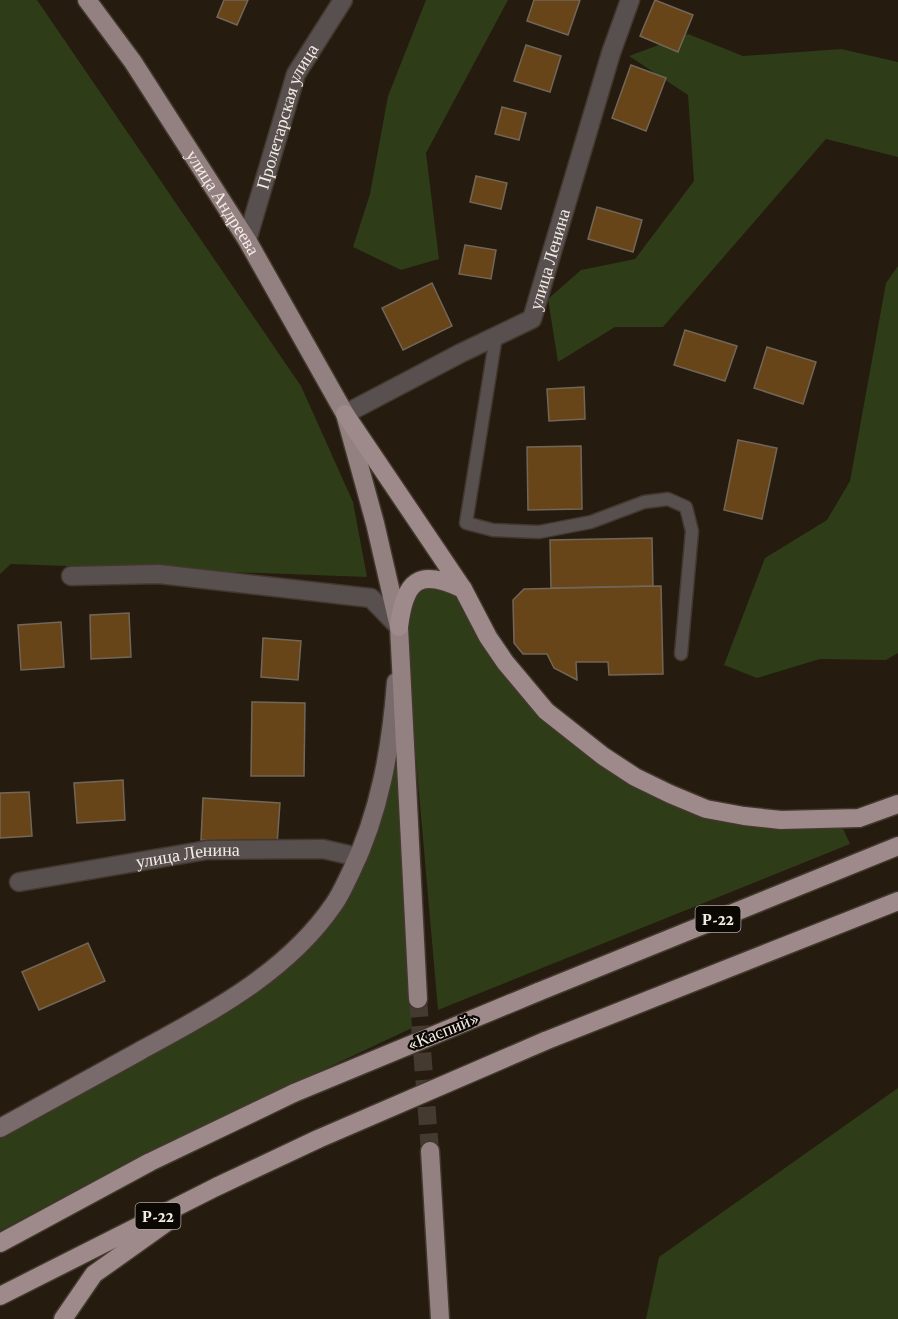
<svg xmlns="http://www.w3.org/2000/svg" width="898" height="1319" font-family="'Crimson Pro',serif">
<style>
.green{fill:#2e3c18}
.building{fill:#674518;stroke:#726658;stroke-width:1.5}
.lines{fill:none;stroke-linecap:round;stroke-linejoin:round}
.primary-tunnel{stroke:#443a2f;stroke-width:18;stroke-dasharray:18 9;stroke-linecap:butt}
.service-casing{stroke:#42382d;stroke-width:15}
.minor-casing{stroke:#42382d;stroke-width:21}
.secondary-casing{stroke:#42382d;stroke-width:21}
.primary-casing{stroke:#42382d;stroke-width:21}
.trunk-casing{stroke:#42382d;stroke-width:21}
.service{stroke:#584f4f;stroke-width:12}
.minor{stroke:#584f4f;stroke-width:18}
.secondary{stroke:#796b6b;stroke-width:18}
.primary{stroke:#938081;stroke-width:18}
.trunk{stroke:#9e8a8b;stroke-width:18}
.trunk-bridge-casing{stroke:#42382d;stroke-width:21;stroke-linecap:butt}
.trunk-bridge{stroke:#9e8a8b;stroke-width:18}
.labels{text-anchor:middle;stroke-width:4.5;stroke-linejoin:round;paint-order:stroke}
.shield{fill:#0b0703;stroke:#ada7a0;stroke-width:1.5}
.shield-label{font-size:16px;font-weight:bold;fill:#f3ece4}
.street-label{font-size:18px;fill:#f3ece4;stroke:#0b0703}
</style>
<rect width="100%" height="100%" fill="#251b0f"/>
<g class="green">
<path d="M0,0H37L301,386L353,502L367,577L11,564L0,574Z"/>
<path d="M426,0H508L426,153L439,259L401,270L353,247L370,194L388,96Z"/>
<path d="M688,34L743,56L841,49L898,62V157L826,139L663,327H615L558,362L548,299L581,270L635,259L694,181L688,95L629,56Z"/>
<path d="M898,266V653L886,660L820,659L757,678L724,665L765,558L827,520L850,481L886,283Z"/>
<path d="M432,586L461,596L524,697L681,804L841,824L850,844L438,1010L404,622L417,591Z"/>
<path d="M396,729L412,1028L146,1153L0,1231V1136L209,1022L341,907Z"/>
<path d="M898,1088V1319H646L659,1257Z"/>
</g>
<g class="building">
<path d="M224,0H248L237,25L217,17Z"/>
<path d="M534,0H580L568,35L527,21Z"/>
<path d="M655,0L693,15L678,52L640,36Z"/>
<path d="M526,45L561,56L550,92L514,81Z"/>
<path d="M631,65L666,78L646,131L612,118Z"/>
<path d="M502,107L526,113L519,140L495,134Z"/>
<path d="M476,176L507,183L501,209L470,202Z"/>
<path d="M597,207L642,220L633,252L588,239Z"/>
<path d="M465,245L496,250L491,279L459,274Z"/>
<path d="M432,283L452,326L403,350L382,308Z"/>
<path d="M685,330L737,346L725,381L674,365Z"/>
<path d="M767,347L816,362L803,404L754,388Z"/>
<path d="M584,387L585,419L549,421L547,389Z"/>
<path d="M738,440L777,448L762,519L724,510Z"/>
<path d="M581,446L582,509L528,510L527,447Z"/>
<path d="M652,538L653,586L551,588L550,540Z"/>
<path d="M661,586L663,674L609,675L608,662H576L577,680L554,668L547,654H523L514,643L513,600L524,589Z"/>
<path d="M129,613L131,657L91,659L90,615Z"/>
<path d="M61,622L64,667L21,670L18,625Z"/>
<path d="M263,638L301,641L298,680L261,677Z"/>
<path d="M252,702L305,703L304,776H251Z"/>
<path d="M123,780L125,820L77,823L74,783Z"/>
<path d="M29,792L32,836L0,838V793Z"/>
<path d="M203,798L280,803L277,845L201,840Z"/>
<path d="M88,943L105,981L39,1010L22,972Z"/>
</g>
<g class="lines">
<path class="primary-tunnel" d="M418,999L430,1151"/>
<g class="service-casing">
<path id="service" d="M496,336L466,523L493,530L539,532L591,522L644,502L668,499L686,507L692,531L681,654"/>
</g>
<g class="minor-casing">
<g id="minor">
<path id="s1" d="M247,240L296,74L343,0"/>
<path id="s2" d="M345,414L461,353L532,319L611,53L630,0"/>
<path d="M71,576L159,574L371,598L399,627"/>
<path id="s3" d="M19,882L207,850L323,849L358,857"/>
</g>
</g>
<g class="secondary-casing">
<path id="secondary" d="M0,1128C47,1102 93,1077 140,1051C211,1012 287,973 334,904C341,894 346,882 351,872C380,812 391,748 396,682"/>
</g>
<g class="primary-casing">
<g id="primary">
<path id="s4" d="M87,0L133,62L247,240L345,414L375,523L399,627L418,999"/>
<path d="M430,1151L440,1319"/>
</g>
</g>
<g class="trunk-casing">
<g id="trunk">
<path d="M345,414L463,589L488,637L505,662L546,711L603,756L635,777L670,794L706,809L744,816L781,820L859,818L898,804"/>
<path d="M399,627C405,580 418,568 463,589"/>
<path d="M538,992L898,846"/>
<path d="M545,1041L898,901"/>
<path d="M0,1243L150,1162L294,1093"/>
<path d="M0,1296L216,1187L318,1139"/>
<path d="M63,1319L94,1274L170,1220"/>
</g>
</g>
<use href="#service" class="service"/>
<use href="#minor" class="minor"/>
<use href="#secondary" class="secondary"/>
<use href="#primary" class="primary"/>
<use href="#trunk" class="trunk"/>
<g class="trunk-bridge-casing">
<g id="trunk-bridge">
<path d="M294,1093L538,992"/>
<path d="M318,1139L545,1041"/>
</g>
</g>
<use href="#trunk-bridge" class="trunk-bridge"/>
</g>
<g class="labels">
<g class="shield">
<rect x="695.5" y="906" width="45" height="26" rx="4.5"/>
<rect x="135.5" y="1203" width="45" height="26" rx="4.5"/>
</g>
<g class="shield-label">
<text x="718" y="925">Р-22</text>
<text x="158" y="1222">Р-22</text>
</g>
<g class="street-label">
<text dy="6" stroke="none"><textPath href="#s1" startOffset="130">Пролетарская улица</textPath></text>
<text dy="6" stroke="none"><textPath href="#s4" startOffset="244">улица Андреева</textPath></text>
<text dy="6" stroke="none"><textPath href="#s2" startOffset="272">улица Ленина</textPath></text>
<text dy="6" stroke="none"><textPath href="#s3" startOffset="171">улица Ленина</textPath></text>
<text transform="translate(443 1031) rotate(-22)" y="6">«Каспий»</text>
</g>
</g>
</svg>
